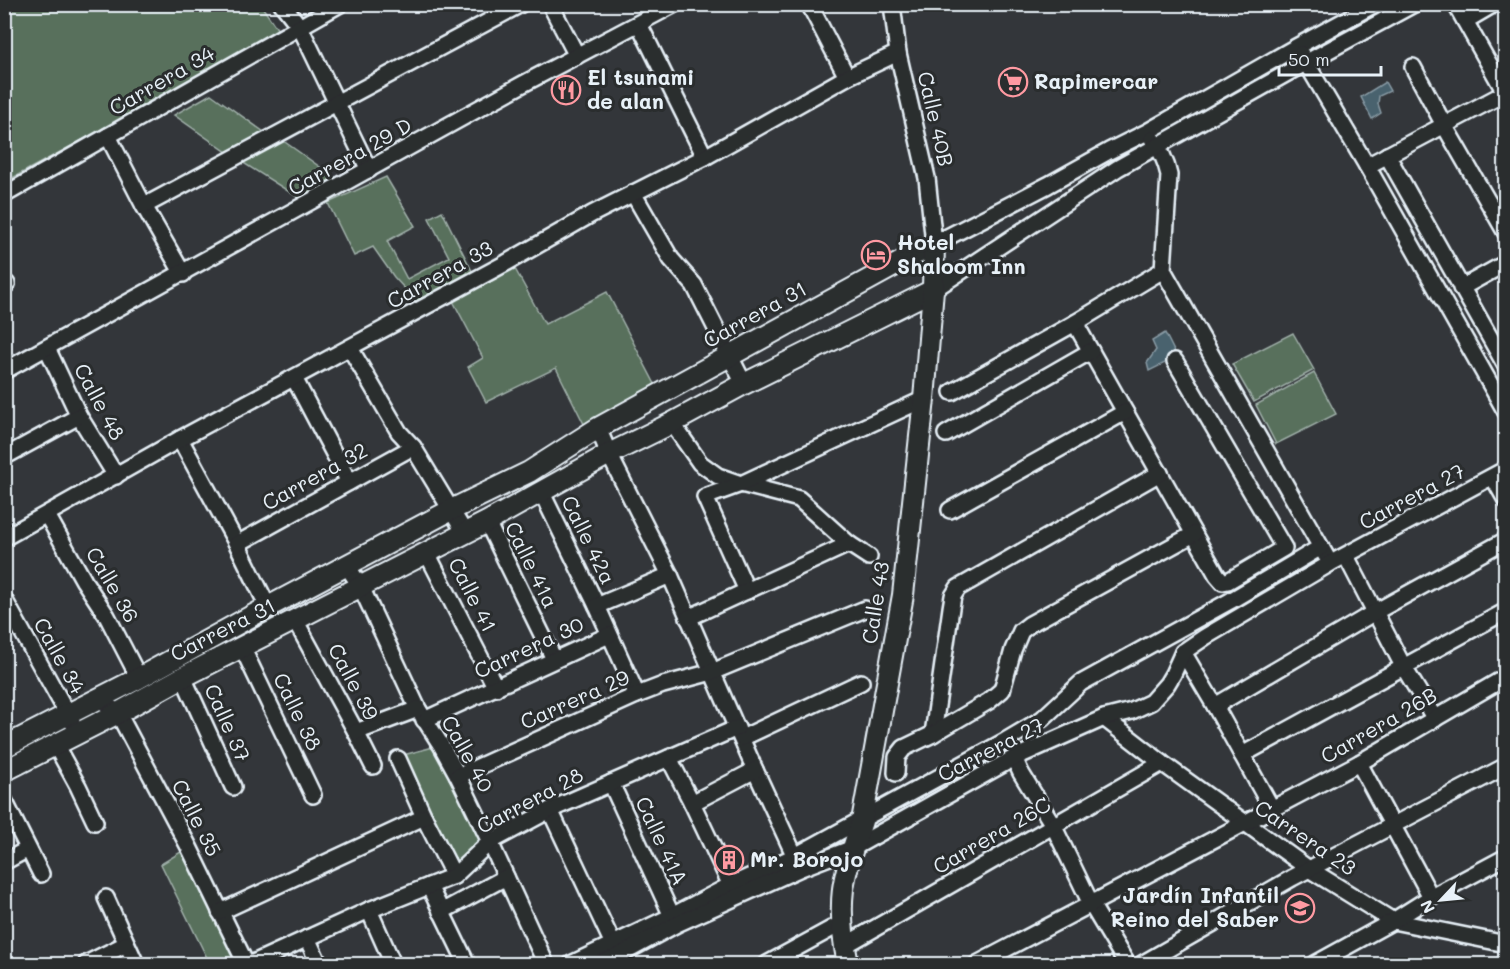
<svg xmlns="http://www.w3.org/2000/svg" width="1510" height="969" font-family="Mali,sans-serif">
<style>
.green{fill:#59705c;stroke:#a0b0aa;stroke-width:1.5}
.water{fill:#49626e;stroke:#899ba5;stroke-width:1.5}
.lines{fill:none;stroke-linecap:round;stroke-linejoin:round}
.street-casing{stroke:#e8f1f8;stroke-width:20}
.secondary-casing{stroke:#e8f1f8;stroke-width:24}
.street{stroke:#2a2d2e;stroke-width:15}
.secondary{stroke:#2a2d2e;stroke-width:20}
.labels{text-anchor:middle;stroke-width:6;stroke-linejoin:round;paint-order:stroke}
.poi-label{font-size:21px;font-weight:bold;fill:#e8f1f8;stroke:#2a2d2e;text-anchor:start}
.street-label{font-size:21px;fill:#e8f1f8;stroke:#2a2d2e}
</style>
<rect width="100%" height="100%" fill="#33363a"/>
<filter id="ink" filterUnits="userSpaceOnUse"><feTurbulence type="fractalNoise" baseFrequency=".0167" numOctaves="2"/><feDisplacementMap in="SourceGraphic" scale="12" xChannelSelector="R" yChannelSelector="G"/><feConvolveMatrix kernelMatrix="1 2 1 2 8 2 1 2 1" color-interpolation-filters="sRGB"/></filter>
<g filter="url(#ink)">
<g class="green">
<path d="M5,5H261L280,33L5,182Z"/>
<path d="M211,94L264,132L227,152L174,115Z"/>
<path d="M282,140L334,177L299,198L242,162Z"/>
<path d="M386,177L415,226L387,241L407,279L449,257L429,218L442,211L472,271L416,301L394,277L373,247L354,256L328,203Z"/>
<path d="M514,267L545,324L607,292L657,388L585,426L556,368L486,402L468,367L483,358L452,299Z"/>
<path d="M1293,333L1314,370L1254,402L1232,364Z"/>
<path d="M1314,373L1336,414L1276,444L1256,405Z"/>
<path d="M441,745L490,839L454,875L392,758Z"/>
<path d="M189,847L246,964H210L161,864Z"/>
</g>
<g class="water">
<path d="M1385,82L1390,91L1379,96L1378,104L1381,113L1372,119L1361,97Z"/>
<path d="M1165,333L1177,357L1149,371L1147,363L1156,350L1152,341Z"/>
</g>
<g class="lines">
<g class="street-casing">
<g id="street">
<path d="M282,4L300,27L369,170"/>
<path d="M550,4L577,56"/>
<path d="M809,4L847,77"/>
<path d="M892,4L898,53L927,178L934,244L1048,185L1109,151L1147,132L1296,47L1375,4"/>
<path d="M1456,5L1506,94"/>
<path d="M1465,21L1494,4"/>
<path d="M639,24L705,157"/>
<path d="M1301,54L1367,166L1506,412"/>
<path d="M1413,67L1444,125L1506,233"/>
<path d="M108,136L144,206L183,274"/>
<path d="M1152,139C1161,150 1166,161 1169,175L1163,270L1326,556"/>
<path d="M1387,155L1506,366"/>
<path d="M1367,166L1505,93"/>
<path d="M633,193L671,259L694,285L744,384"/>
<path d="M4,195L340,4"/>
<path d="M144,206L521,4"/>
<path d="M4,285L7,284"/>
<path d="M1461,288L1506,263"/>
<path d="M933,290L1118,168L1307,62L1414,4"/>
<path d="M1075,323L1217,575L1223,582L1228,581L1284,548L1175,361"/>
<path d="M47,348L79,416L116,476"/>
<path d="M350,348L399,432L413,447L465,533"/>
<path d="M4,371L523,84L675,4"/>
<path d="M294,378L349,482"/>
<path d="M952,392L1075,323L1163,270"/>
<path d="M672,423L700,463L718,476L741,484L799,499L849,544L869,557"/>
<path d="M598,428L609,454L670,575L755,770L798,863"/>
<path d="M946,434L1091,351"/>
<path d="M180,439L237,544L268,607"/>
<path d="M4,457L79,416"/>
<path d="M1493,477L1506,500"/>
<path d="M541,491L597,606L637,695"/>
<path d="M950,510L1125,412"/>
<path d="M47,515L84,581L107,616L139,678"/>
<path d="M487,522L554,659"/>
<path d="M4,538L180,439L506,263L592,214L705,157L847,77L898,53"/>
<path d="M237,544L413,447"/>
<path d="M427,553L496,688"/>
<path d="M1346,556L1403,666L1435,719"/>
<path d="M347,566L361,587L418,709L441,745L458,776L490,842L546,964"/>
<path d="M747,591L705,497L741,484L924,399"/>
<path d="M4,599L72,722"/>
<path d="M597,606L670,575"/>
<path d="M688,618L849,544"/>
<path d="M295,620L356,732L373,766"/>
<path d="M242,647L313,795"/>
<path d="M1183,652L1215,706L1272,809"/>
<path d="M183,677L233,787"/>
<path d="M98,698L118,713L189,847L246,964"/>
<path d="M1215,706L1375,612L1506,540"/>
<path d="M1104,718L1162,763L1309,869L1393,921L1506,944"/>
<path d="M424,720L609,635"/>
<path d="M356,732L418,709"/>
<path d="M933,734L951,608L953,596L958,588L1160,473"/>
<path d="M742,738L861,682"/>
<path d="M55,744L78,786L95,822"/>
<path d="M1242,755L1506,611"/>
<path d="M669,758L692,803L735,894"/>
<path d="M1014,758L1021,773L1053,825L1091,904L1127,964"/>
<path d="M398,759L424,817L454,876"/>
<path d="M1359,763L1431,897"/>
<path d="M896,773L897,757L904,748L933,734L989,701L1002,690L1013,650L1021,631L1030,624L1194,534"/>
<path d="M458,776L637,695L663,685L712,672L865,609"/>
<path d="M611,783L672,916"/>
<path d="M4,800L41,874"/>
<path d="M692,803L755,770"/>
<path d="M550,810L613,944"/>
<path d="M4,862L28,849"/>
<path d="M429,886L467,964"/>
<path d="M106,898L136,964"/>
<path d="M369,910L393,964"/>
<path d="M220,912L424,817"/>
<path d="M441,912L506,877"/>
<path d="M307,938L319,964"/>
<path d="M844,946L1162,763"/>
<path d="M86,964L126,944"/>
<path d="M251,964L369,910L454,876L490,842L550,810L737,728"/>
<path d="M571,964L672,916L731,885L795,856L1005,741L1042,719L1081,683L1230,601L1321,547"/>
<path d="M599,964L618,956L677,924L801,868L853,848L1014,758L1104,718L1132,711L1151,702L1167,684L1173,674L1183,652L1205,637L1331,563L1506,469"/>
<path d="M767,964L842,923"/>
<path d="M977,964L1359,763L1506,677"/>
<path d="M1142,964L1292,878L1506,766"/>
<path d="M1315,964L1393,921L1431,897L1506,857"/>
</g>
</g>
<g class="secondary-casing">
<g id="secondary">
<path d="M4,747L139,678L268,607L451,510L529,472L598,428L934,244"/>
<path d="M4,771L118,713L183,677L487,522L609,454L672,423L744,384L933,290"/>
<path d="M848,964C843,940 840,914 843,889C846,866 855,842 862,821L903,595L924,399L933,290L934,244"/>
</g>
</g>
<use href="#street" class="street"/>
<use href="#secondary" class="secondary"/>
</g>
</g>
<defs>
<g id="supermarket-ring" transform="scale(1.5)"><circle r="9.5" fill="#2a2d2e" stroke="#ff9aa2" stroke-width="1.5"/><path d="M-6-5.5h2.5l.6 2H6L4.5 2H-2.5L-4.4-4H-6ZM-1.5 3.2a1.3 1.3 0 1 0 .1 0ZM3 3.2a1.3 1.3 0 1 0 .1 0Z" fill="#ff9aa2"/></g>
<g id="restaurant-ring" transform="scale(1.5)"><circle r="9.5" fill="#2a2d2e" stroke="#ff9aa2" stroke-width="1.5"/><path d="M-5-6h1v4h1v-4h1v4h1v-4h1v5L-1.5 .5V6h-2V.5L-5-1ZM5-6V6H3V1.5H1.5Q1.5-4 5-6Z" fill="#ff9aa2"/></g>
<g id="hotel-ring" transform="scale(1.5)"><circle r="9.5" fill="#2a2d2e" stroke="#ff9aa2" stroke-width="1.5"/><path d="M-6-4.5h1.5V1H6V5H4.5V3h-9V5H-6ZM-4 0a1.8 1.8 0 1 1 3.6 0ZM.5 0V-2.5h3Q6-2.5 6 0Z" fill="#ff9aa2"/></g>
<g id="building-ring" transform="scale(1.5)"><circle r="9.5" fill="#2a2d2e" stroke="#ff9aa2" stroke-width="1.5"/><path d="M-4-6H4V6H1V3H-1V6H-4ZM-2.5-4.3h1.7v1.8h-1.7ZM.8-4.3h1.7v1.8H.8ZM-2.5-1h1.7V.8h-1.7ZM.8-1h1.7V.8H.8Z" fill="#ff9aa2"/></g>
<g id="school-ring" transform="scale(1.5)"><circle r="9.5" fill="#2a2d2e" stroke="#ff9aa2" stroke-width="1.5"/><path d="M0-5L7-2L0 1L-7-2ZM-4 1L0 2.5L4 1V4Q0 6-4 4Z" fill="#ff9aa2"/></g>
</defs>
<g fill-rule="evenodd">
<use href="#supermarket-ring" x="1013" y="82"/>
<use href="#restaurant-ring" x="566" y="90"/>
<use href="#hotel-ring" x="876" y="255"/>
<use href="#building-ring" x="729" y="860"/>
<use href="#school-ring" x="1300" y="908"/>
</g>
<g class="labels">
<g class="poi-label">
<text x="587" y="85">El tsunami<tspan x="587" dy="24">de alan</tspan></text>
<text x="1034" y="89">Rapimercar</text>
<text x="897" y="250">Hotel<tspan x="897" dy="24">Shaloom Inn</tspan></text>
<text x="750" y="867">Mr. Borojo</text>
<text x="1279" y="903" text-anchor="end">Jardín Infantil<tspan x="1279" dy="24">Reino del Saber</tspan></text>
</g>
<g class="street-label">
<text transform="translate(162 81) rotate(-30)" y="7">Carrera 34</text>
<text transform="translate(935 119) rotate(77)" y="7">Calle 40B</text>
<text transform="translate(350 157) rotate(-29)" y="7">Carrera 29 D</text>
<text transform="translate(440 275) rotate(-29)" y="7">Carrera 33</text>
<text transform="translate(755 315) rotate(-29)" y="7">Carrera 31</text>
<text transform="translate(99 402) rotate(62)" y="7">Calle 48</text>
<text transform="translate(315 477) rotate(-29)" y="7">Carrera 32</text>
<text transform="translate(1412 497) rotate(-28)" y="7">Carrera 27</text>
<text transform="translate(588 540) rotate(64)" y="7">Calle 42a</text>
<text transform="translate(531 565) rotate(64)" y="7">Calle 41a</text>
<text transform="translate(112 585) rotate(60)" y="7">Calle 36</text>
<text transform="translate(472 595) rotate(63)" y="7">Calle 41</text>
<text transform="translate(876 603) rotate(-81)" y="7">Calle 43</text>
<text transform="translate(223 630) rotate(-27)" y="7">Carrera 31</text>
<text transform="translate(529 648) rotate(-25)" y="7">Carrera 30</text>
<text transform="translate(59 656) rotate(61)" y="7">Calle 34</text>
<text transform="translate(353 682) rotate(62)" y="7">Calle 39</text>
<text transform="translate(575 700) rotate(-24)" y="7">Carrera 29</text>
<text transform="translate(297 712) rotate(64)" y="7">Calle 38</text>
<text transform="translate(227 723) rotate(66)" y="7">Calle 37</text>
<text transform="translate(1379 726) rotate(-30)" y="7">Carrera 26B</text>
<text transform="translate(991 750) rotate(-27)" y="7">Carrera 27</text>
<text transform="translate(467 754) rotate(61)" y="7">Calle 40</text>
<text transform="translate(530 801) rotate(-28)" y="7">Carrera 28</text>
<text transform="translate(196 818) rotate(63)" y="7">Calle 35</text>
<text transform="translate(992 836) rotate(-30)" y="7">Carrera 26C</text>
<text transform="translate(1305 838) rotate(34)" y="7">Carrera 23</text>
<text transform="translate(661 841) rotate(65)" y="7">Calle 41A</text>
</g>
</g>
<rect width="1510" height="969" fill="none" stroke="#2a2d2e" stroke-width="24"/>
<rect x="12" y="12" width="1486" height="945" fill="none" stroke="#e8f1f8" stroke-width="2" filter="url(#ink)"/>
<g transform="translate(1441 900) rotate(244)" stroke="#2a2d2e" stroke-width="4.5" paint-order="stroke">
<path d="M0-4.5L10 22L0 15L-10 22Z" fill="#e8f1f8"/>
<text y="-9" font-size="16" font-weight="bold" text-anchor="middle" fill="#e8f1f8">N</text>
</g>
<path d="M1279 66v9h102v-9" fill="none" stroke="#e8f1f8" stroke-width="3"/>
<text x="1288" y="66" font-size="18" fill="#e8f1f8" stroke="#2a2d2e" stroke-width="4.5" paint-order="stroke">50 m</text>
</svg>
